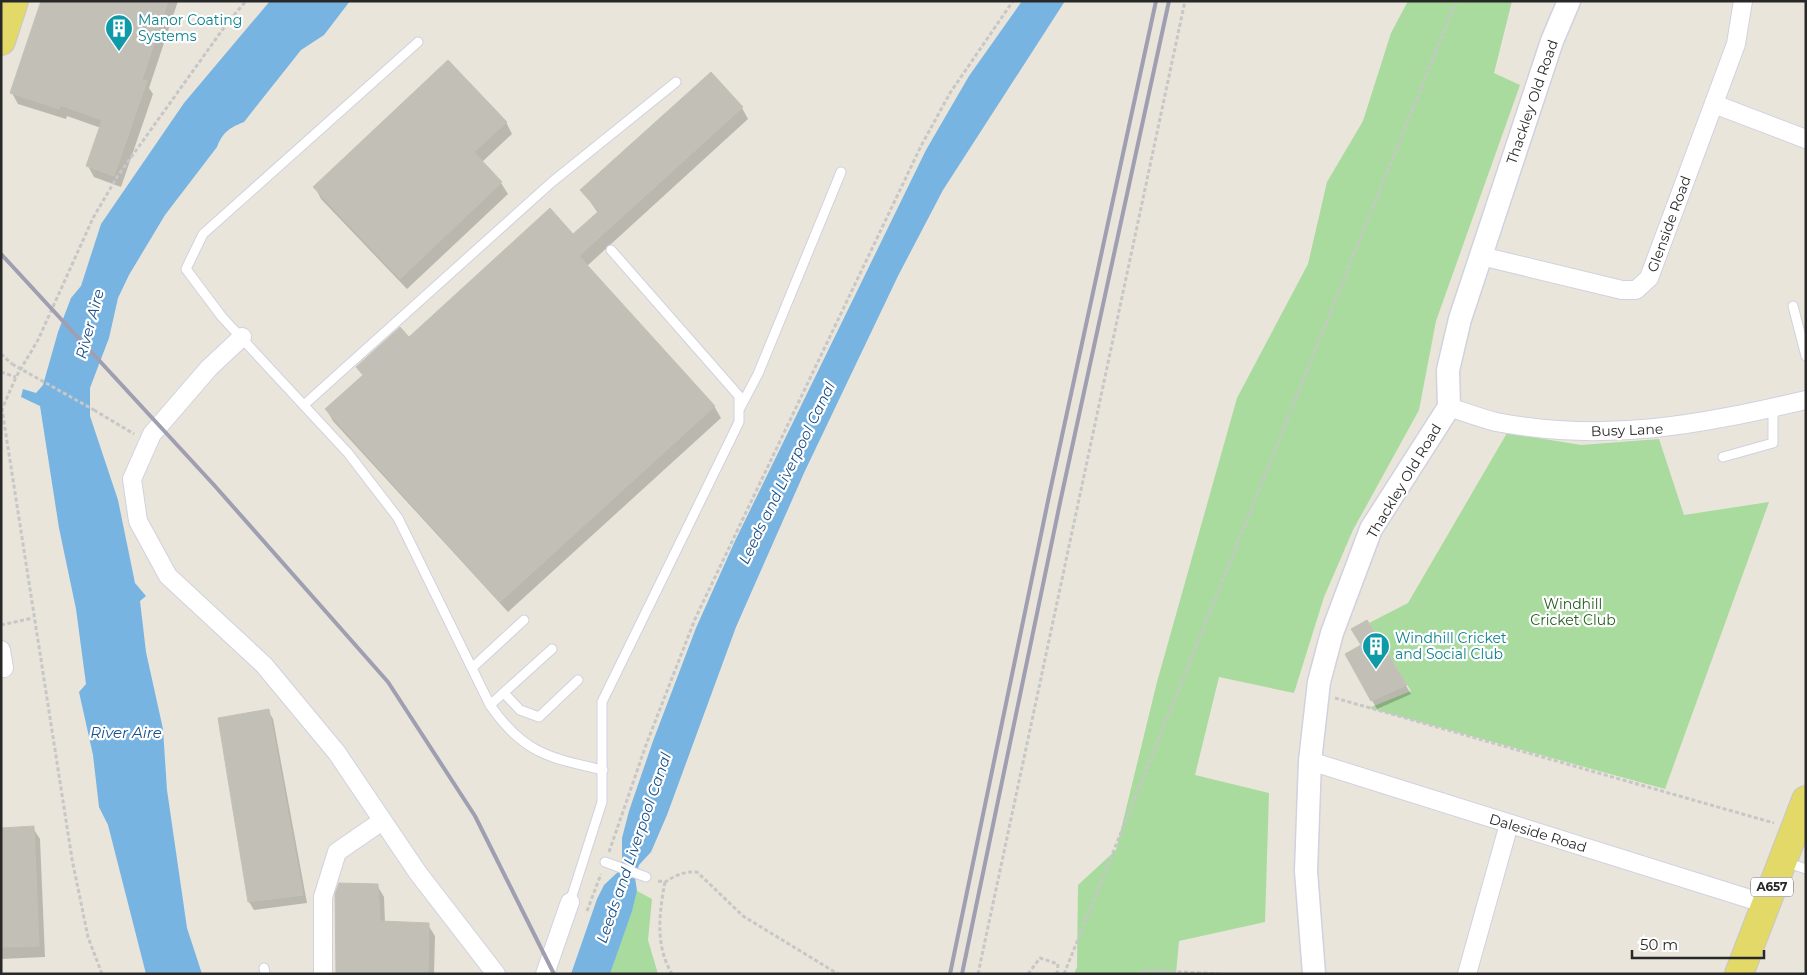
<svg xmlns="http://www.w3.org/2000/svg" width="1807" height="975" font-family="Montserrat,sans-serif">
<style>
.green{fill:#a8db9d}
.water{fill:#78b4e2}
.shadow{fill:#0003}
.building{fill:#c2bfb7;stroke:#c4c1b5}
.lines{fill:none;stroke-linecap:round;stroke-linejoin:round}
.service-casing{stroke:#d1d1e0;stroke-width:11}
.minor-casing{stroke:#d1d1e0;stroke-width:20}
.tertiary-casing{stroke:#d1d1e0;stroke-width:25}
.primary-casing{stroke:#c7c7c7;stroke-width:30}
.path{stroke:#c7c7c7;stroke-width:3;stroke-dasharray:4 2.5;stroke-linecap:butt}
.service{stroke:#fff;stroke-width:9}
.minor{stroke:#fff;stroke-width:18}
.tertiary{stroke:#fff;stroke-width:22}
.primary{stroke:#e2d968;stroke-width:28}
.rail{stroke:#9f9fb1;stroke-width:4}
.path-bridge{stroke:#c7c7c7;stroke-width:3;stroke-dasharray:4 2.5;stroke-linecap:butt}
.labels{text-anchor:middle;stroke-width:4.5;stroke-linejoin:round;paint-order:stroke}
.shield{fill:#fff;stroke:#686868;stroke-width:1}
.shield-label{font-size:12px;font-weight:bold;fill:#282828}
.culture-label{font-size:14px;fill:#0d838f;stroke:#fff;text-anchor:start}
.street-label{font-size:14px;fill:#282828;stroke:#fff}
.park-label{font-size:14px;fill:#235d20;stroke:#fff}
.water-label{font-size:15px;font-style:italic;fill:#1a518a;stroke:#fff}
</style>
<rect width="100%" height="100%" fill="#e9e5db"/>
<g class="green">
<path d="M1408,1H1512L1494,73L1520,85L1436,321L1419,410L1353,530L1324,597L1294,693L1219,677L1195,775L1269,793L1265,922L1179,941L1176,974H1074L1077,967L1078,885L1116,850L1157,682L1237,398L1308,264L1327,182L1363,121L1391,33Z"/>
<path d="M1507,433L1581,445L1659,439L1684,515L1769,502L1665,789L1369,708L1411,691L1369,623L1408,603Z"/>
<path d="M637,891L652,899L648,940L658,974H610Z"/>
</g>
<g class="water">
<path d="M270,1H350L324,35L301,50L244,122C229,128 223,132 217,147L165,215L129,275L118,298L109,338L90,388V416L118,500L135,583L146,596L140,601L146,652L163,729L167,790L187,928L202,974H146L108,825L99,807L93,755L79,692L86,684L76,609L59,528L40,406L21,397L23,389L36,393L43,385L58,332L71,298L81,286L101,224L184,103Z"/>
<path d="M1022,1H1065L943,190L898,276L804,473L736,627L667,815L651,852L639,865L635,877L637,891L632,911L610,974H571L597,899L604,885L620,870L622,862V838L629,811L653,741L696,628L735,541L926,150L969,76Z"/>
</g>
<g class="shadow">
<path d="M42,1H178L149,88L153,94L121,187L94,177L88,166L101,128L67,116L66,119L18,104L12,93Z"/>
<path d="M742,108L748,119L587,266L714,406L721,418L508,612L333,421L326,409L363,376L357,367L408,339L573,236L598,213L582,190Z"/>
<path d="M506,122L512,134L482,162L501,183L508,194L407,289L321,199L315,187Z"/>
<path d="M1367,622L1411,694L1377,709L1346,655L1362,646Z"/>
<path d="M268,710L273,719L307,903L254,910L249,902Z"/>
<path d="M33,828L40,839L45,957L1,959V829Z"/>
<path d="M377,885L384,897L385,923L428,925L435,936L434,974H336Z"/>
</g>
<g class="building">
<path d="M41,1H168L142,80L147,81L114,176L86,166L102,120L60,105L59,109L10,93Z"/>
<path d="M448,60L507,122L474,152L502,182L400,279L313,187Z"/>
<path d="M711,72L743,107L579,256L715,406L500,602L325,409L363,375L356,367L400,327L409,337L550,208L573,234L599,211L580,190Z"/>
<path d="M1367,620L1407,685L1371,701L1345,654L1361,645L1351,629Z"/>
<path d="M269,709L303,895L248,902L218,718Z"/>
<path d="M34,826L39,946L1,947V828Z"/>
<path d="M339,883L378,884L380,921L429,923L428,974H336L335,894Z"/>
</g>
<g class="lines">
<g class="service-casing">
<g id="service">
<path d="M418,42L203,234L186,269L222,317L348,453L398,518L490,705C523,753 549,758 603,770"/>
<path d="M1793,306L1806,356"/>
<path d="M305,404L552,182L676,82"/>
<path d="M740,408L758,374L841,172"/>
<path d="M1723,457L1773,443V408"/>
<path d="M473,667L524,620"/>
<path d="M504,693L520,710L539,717L578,680"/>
<path d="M490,705L552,649"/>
<path d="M605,862L646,877"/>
<path d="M1785,862L1806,869"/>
<path d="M570,902L602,802V702L739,422V396L611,250"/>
<path d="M264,968L265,974"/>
</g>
</g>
<g class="minor-casing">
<g id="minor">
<path d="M1714,104L1806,139"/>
<path d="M1481,256L1622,290H1636L1649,278L1736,44L1743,1"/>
<path d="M242,337L209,368L152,434L132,479L138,521L168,576L264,665L337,753L418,873L496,974"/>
<path d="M1449,407C1464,412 1480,418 1496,422C1607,443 1698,425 1806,400"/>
<path d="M1,650L4,668"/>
<path d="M1310,761L1766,904"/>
<path d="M323,974V897L337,852L382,821"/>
<path d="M545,974L570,902"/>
<path d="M1467,974L1509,824"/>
</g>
</g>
<g class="tertiary-casing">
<path id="tertiary" d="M1314,974L1306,871L1310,761L1319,682L1332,633L1371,529L1449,407L1448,370L1460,319L1552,41L1569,1"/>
</g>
<g class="primary-casing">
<g id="primary">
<path d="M1,41L14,1"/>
<path d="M1739,974L1806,800"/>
</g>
</g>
<g class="path">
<path d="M1,354L12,364"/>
<path d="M1,372L16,377"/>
<path d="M94,410L134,434"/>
<path d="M1,625L33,618"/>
<path d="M1335,698L1774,823"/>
<path d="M609,852L646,745L695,619L921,146L950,93L1013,1"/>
<path d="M658,881L665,882C675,876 683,871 697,872L743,916L838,974"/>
<path d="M665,882C659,913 655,946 672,974"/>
<path d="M587,911L601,874"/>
<path d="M102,974L88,937L72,859L2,409L16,377L38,340L93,218L117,177L228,22L246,1"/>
<path d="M978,974L1185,1"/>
<path d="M1028,974L1040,958L1058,964L1057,974"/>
<path d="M1064,974L1456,1"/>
<path d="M1141,974L1143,970L1221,974"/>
</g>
<use href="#service" class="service"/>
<use href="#minor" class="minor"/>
<use href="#tertiary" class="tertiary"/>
<use href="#primary" class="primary"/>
<g class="rail">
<path d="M1,254L214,485L388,682L475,816L554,974"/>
<path d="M950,974L1049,496L1156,1"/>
<path d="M962,974L1061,498L1169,1"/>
</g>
<path class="path-bridge" d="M12,364L94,410"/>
</g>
<defs>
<g id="building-pin" transform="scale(1.4375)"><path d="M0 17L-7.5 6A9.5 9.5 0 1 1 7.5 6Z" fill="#0f9aa8" stroke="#fff"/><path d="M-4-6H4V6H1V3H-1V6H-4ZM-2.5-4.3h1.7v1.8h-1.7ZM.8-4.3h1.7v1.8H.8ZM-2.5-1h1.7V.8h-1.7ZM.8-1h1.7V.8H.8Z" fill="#fff"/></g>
</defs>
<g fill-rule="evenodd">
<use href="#building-pin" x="119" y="28"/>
<use href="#building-pin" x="1376" y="646"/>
</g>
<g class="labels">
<rect class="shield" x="1751" y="877.5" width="42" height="19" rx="4"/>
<g class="shield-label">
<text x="1772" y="891">A657</text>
</g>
<g class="culture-label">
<text x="138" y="25">Manor Coating<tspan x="138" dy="16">Systems</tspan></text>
<text x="1395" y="643">Windhill Cricket<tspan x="1395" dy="16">and Social Club</tspan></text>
</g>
<g class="street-label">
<text transform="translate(1532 102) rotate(-71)" y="5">Thackley Old Road</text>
<text transform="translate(1669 224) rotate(-70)" y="5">Glenside Road</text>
<text transform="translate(1627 430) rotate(-2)" y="5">Busy Lane</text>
<text transform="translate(1404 481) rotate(-59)" y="5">Thackley Old Road</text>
<text transform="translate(1538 833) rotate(17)" y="5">Daleside Road</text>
</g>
<g class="park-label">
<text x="1573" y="609">Windhill<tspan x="1573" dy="16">Cricket Club</tspan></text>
</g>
<g class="water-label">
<text transform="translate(90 324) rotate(-75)" y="5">River Aire</text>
<text transform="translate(787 473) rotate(-64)" y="5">Leeds and Liverpool Canal</text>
<text x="126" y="738">River Aire</text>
<text transform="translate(634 848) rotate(-71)" y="5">Leeds and Liverpool Canal</text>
</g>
</g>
<rect width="1807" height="975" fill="none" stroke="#282828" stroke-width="5"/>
<path d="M1632 950v8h132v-8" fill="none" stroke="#282828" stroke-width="2.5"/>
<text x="1640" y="950" font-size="15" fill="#282828" stroke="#ffffff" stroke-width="4" paint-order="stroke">50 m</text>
</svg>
